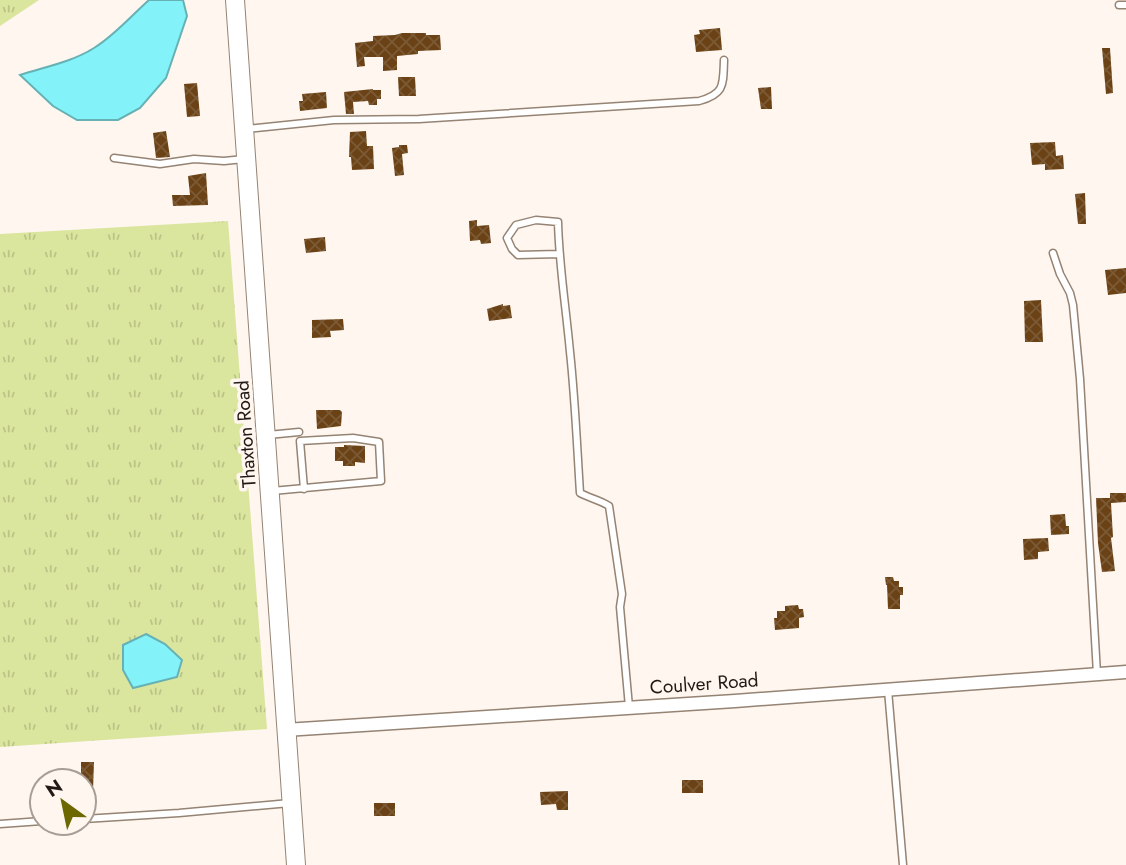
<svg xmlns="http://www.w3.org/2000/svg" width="1126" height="865" font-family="Jost,sans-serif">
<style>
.grass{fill:url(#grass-tufts)}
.water{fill:#84f2f9;stroke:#66b1b4;stroke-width:2}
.building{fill:url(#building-cross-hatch)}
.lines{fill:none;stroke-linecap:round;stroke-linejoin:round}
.lane-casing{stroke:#958373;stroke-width:9}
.street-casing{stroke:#958373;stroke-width:15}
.secondary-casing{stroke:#958373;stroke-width:20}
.lane{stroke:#fff;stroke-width:6}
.street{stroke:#fff;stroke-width:12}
.secondary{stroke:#fff;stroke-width:18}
.labels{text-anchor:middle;stroke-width:7;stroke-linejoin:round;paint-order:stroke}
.street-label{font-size:19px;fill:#211a14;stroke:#fef6ef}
</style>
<defs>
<pattern id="grass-tufts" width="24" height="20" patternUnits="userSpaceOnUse" patternTransform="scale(1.75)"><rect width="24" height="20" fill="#dae59d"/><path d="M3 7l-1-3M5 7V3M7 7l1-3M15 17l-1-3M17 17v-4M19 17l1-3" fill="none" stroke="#bbc486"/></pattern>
<pattern id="building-cross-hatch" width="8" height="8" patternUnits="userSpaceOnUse" patternTransform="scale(1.75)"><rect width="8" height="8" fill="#6b4215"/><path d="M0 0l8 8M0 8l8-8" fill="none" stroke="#7b5a36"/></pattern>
</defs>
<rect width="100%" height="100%" fill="#fef6ef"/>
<g class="grass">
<path d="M0,0H39L0,26Z"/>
<path d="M228,221L267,729L0,747V234Z"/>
</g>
<g class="water">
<path d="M149,0H183L187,16L166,78L140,108L118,120H77L53,106L20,75C44,67 72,62 94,48C114,36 131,16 149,0Z"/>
<path d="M146,634L165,644L182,660L177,677L133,688L123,670V645Z"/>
</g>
<g class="building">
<path d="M720,28L722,50L696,52L694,35L700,34L699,30Z"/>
<path d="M402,33H426V35H440L441,50L418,51V54L397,56V70L383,71V57H364L365,66L357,67L355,43L373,41V36L395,35Z"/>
<path d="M1102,48H1110L1113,93L1106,94Z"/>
<path d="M398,77H415L416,96H399Z"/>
<path d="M197,83L200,116L187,117L184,84Z"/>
<path d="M771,87L772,109H761L758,88Z"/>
<path d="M373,89V90H381V99H377V105H369L368,101L353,102L354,114H346L344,92Z"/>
<path d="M326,92L327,108L300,111L299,101H303L302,94Z"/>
<path d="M166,131L170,157L156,158L153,133Z"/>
<path d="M366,131L367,146H373L374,169L352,170L351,157H349L350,132Z"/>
<path d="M1055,142L1056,156L1063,155L1064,169L1045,170V164L1032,165L1030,143Z"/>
<path d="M399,145H407L408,153L402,154L404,175L395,176L392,148L399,147Z"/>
<path d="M206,173L208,205L173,206L172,195H190L188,176Z"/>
<path d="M1085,193L1086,224H1078L1075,194Z"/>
<path d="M477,220V226L489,225L491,243L481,244L480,240L470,241L469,221Z"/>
<path d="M325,237L326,251L306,253L304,239Z"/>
<path d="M1126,268V293L1108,295L1105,270Z"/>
<path d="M1041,300L1043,342H1025L1024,301Z"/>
<path d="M503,304V306L510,305L512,318L489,321L487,309Z"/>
<path d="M343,319L344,330L330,331L331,337L312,338V320Z"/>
<path d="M316,410H340L342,412L341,426L317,429Z"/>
<path d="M344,445L365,446V463L355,462V466H343V461H335V447H344Z"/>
<path d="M1110,493H1126V502L1111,503L1113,537L1111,538L1115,571L1102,572L1098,543L1096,498H1110Z"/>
<path d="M1065,514L1066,526H1069V534L1051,535L1050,515Z"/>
<path d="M1048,538L1049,551L1038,552V559L1024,560L1023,539Z"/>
<path d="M885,577H893L894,581H899V587H903V595H900V609H888L887,585H886Z"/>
<path d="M798,605L799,609H803L804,617L799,618V628L775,630L774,618H777V611H785V606Z"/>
<path d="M81,762H94L93,790L84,789V781H81Z"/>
<rect x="682" y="780" width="21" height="13"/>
<path d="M568,791V810H557L556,804L541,805L540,792Z"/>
<rect x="374" y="803" width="21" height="13"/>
</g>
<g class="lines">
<g class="lane-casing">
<g id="lane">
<path d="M1119,5H1126"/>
<path d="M246,129L334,120L419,119L699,101C725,94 723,85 724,60"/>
<path d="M114,158L160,164L194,159L224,161L244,159"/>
<path d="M1053,253L1060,274L1070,293L1073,305L1080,379L1097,674"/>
<path d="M559,254L518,255L512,249L507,238L516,225L536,220L558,222C559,265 566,308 570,352C575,398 577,446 580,493C589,498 600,500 609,506L622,594L620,607L629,707"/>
<path d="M268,435L299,432"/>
<path d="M272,491L381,481L379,442L353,438L300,441L304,489"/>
<path d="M888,690L903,865"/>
<path d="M84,819L179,813L290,803"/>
<path d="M0,824L42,821"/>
</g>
</g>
<g class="street-casing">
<path id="street" d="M285,730L735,701L1126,672"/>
</g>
<g class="secondary-casing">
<path id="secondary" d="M235,0L296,865"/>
</g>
<use href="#lane" class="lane"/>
<use href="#street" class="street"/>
<use href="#secondary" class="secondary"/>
</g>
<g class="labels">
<g class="street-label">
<text transform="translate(245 434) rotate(-94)" y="7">Thaxton Road</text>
<text transform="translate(704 683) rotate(-4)" y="7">Coulver Road</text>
</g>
</g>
<g transform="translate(63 802) rotate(327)"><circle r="33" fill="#fef6ef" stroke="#a69e97" stroke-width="2"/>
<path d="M0-5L12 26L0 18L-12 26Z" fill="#6d6700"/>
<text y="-10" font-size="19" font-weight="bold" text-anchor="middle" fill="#211a14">N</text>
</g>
</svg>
